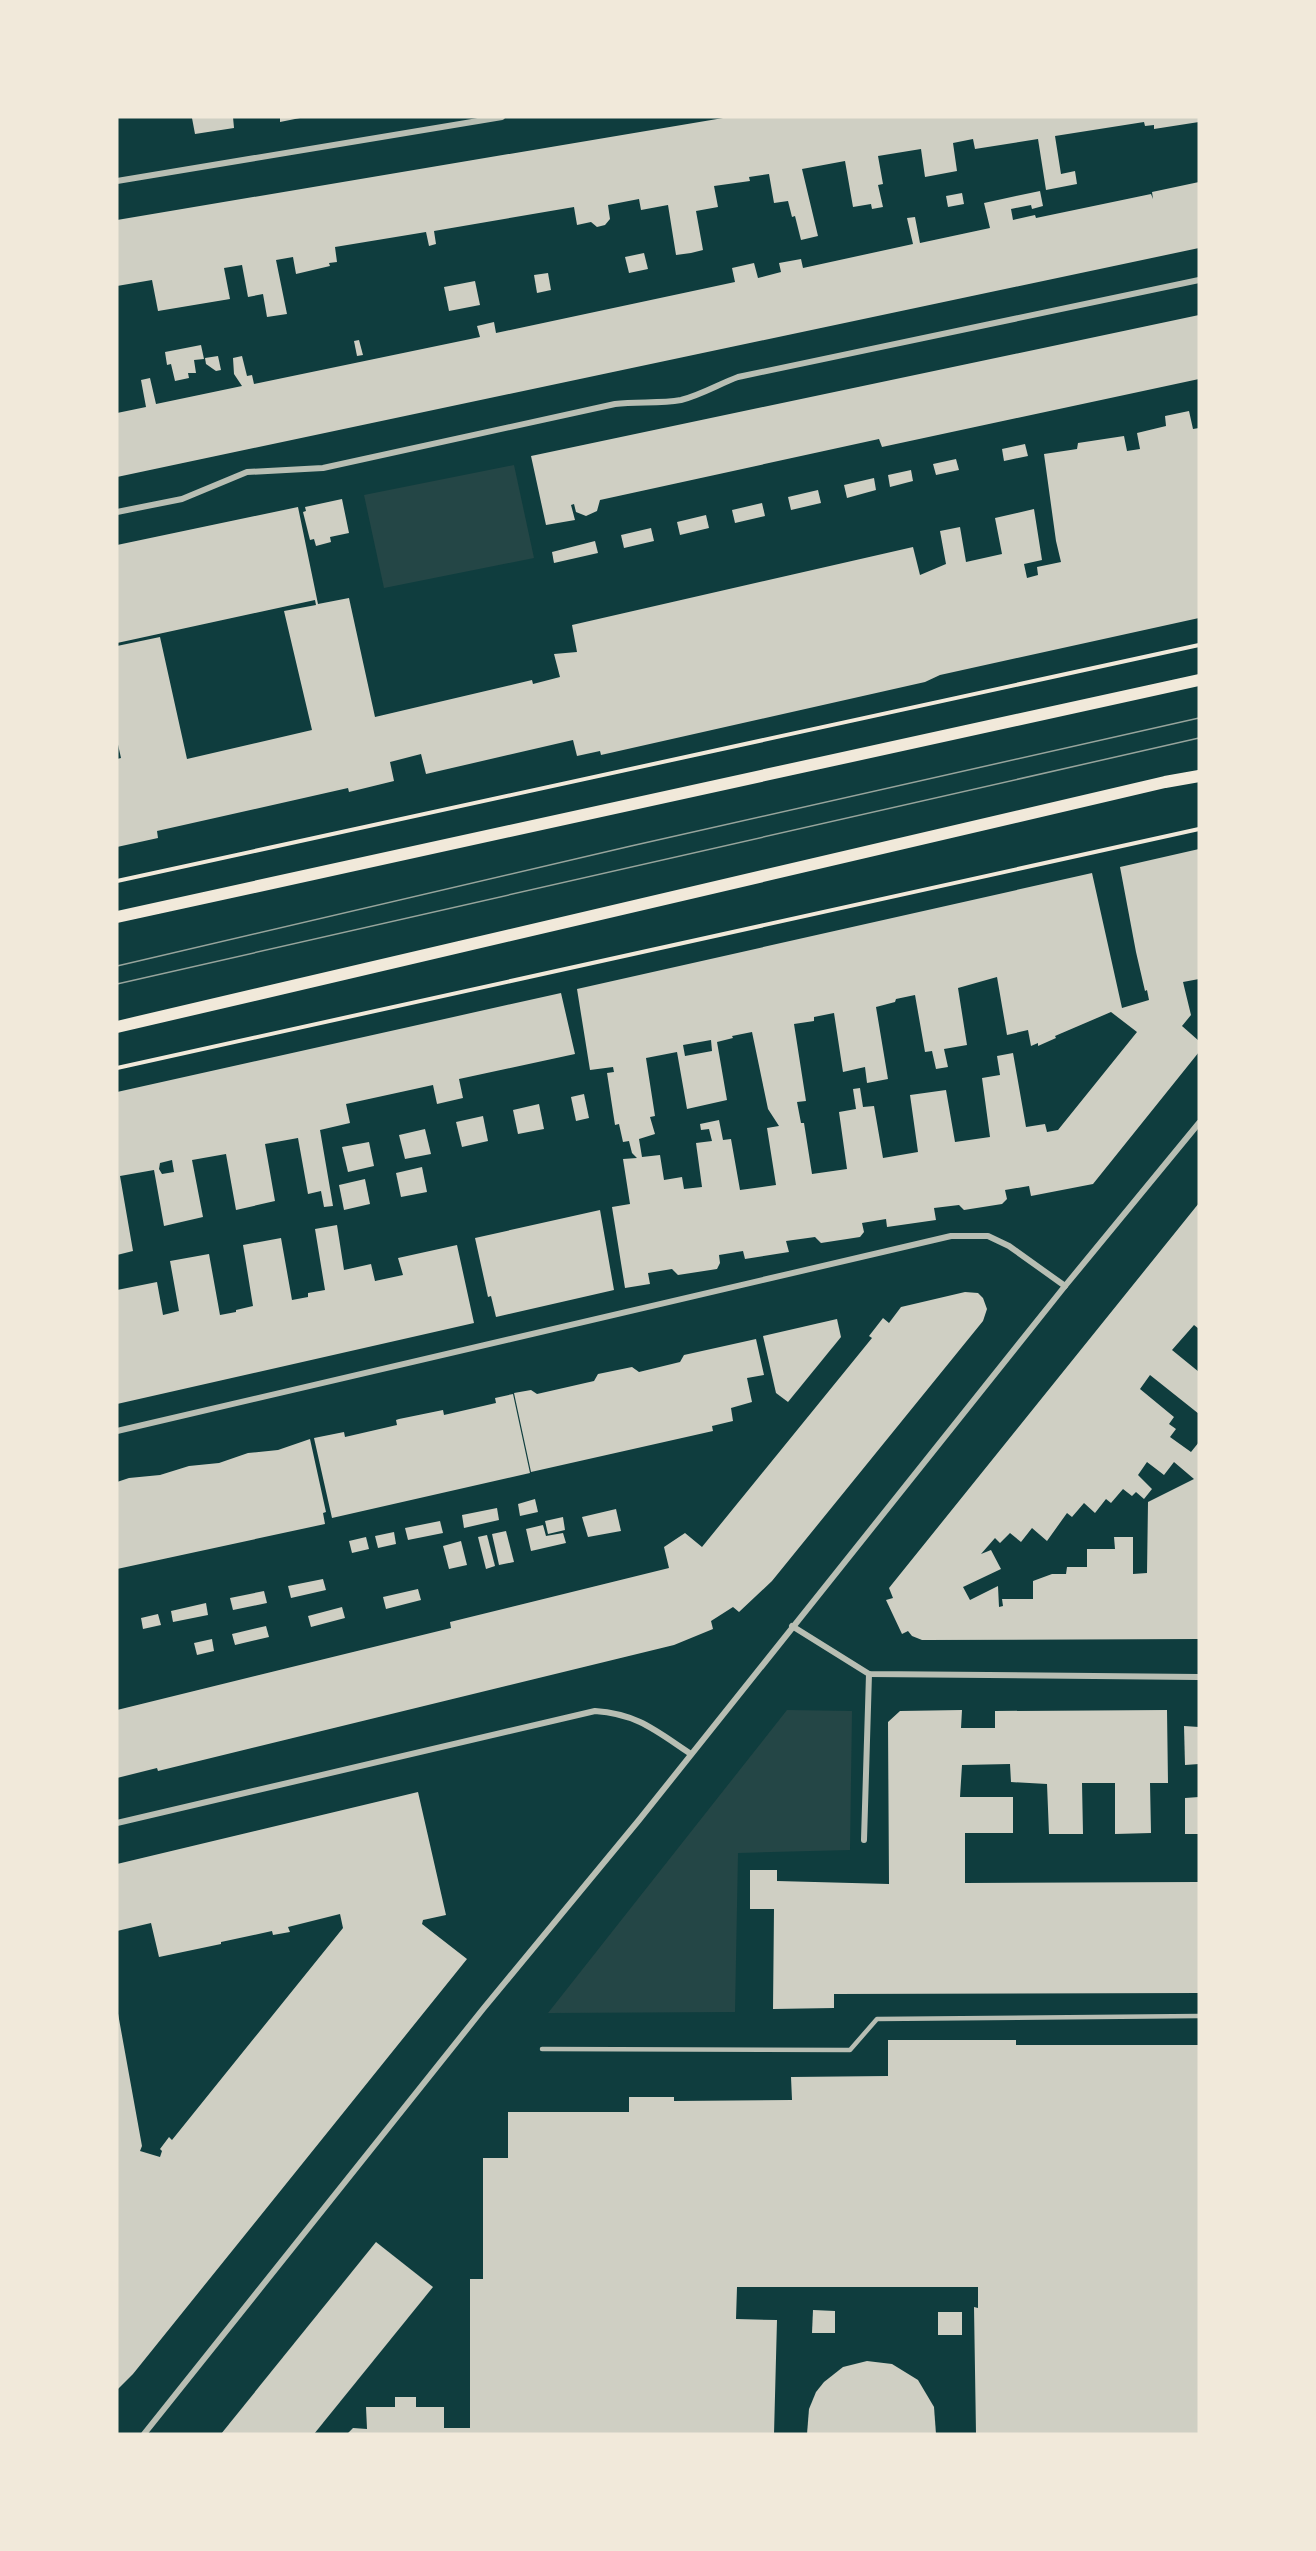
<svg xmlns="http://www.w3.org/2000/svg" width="1316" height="2551" font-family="'Sofia Sans Condensed',sans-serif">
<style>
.green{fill:#244646}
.building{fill:#cfcfc3;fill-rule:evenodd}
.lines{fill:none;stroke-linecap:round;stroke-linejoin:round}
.path{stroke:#f1e9da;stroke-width:4}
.service{stroke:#b8beb3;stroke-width:4.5}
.minor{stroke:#b8beb3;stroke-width:6}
.secondary{stroke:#f1e9da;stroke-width:12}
.tram{stroke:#97a49c;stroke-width:1.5}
</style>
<rect width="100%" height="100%" fill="#0f3d3e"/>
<g class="green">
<path d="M514,465L534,558L384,588L364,495Z"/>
<path d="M787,1710L852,1711L850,1850L738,1853L735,2012L548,2013Z"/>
</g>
<g class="building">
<path d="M233,117L234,128L195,134L192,118Z"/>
<path d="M280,117H300V118L280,122Z"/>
<path d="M729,117H1199V122L1154,129V125L1145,126L1144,122L1055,136L1061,174L1075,171L1077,184L1046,190L1038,139L975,149L973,139L953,143L957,171L925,177L921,149L878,156L883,184L878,185L883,207L872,209L871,204L853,207L845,161L802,169L818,236L801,240L795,216L792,217L788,201L774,203L769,174L749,177L750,181L714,186L718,207L696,211L703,250L691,253L676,255L668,205L641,210L639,199L608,205L610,219L605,225L597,227L591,222L577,225L574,207L434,231L436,244L429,246L426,232L335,247L337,262L329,263L330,266L296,274L293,257L276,260L287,314L267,317L263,294L248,297L242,265L224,268L230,299L158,311L152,280L117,286V220Z"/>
<path d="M1199,182V248L117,477V413L146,407L141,380L150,378L156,404L242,386L234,374L233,358L242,356L247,376L252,375L254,384L480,337L477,326L494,322L496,333L735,282L732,268L754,263L758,278L781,272L779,263L801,259L803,268L913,244L907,218L915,217L920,243L990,228L984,203L1016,196L1040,191L1043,206L1032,209L1031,205L1011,209L1013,220L1035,215L1036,218L1151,194L1153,199L1152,192Z"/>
<path d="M962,193L964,204L948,207L946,196Z"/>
<path d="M644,253L648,269L629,273L625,257Z"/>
<path d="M548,273L551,290L537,293L534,275Z"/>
<path d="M475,281L480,305L449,311L444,287Z"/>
<path d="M1199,315V379L882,447L879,439L600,500L597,511L586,516L576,512L574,504L571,505L575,520L546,525L531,456Z"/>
<path d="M359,340L363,355L357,356L354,341Z"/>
<path d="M201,345L204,359L194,360L196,373H188L189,378L175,381L171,364L167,365L165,352Z"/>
<path d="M218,356L221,370L216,371L206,364L205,358Z"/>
<path d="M1189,411L1193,429L1199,428V618L940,675L925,682L601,755L600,751L577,756L573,740L426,774L421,754L390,762L394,781L349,792L348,788L157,831L158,838L117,847V759L121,758L117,740V646L160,637L187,759L312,730L284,611L316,605L315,600L117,643V545L298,507L318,604L349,598L375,717L532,680L533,684L560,677L554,654L577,652L572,625L913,547L920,575L946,564L940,531L960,527L966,562L1002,554L995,518L1034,509L1042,560L1024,564L1027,578L1038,575L1037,567L1061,562L1056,541L1044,454L1077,449L1078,443L1124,436L1127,451L1140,449L1137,433L1166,426L1165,416Z"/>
<path d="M1025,444L1028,456L1004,461L1002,449Z"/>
<path d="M956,459L959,470L936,475L933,464Z"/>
<path d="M911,470L913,481L890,487L888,475Z"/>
<path d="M874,478L876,490L847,498L844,485Z"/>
<path d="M818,490L821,503L791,510L788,497Z"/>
<path d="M342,499L349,533L330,537L331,542L316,546L314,539L310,540L303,512L306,511L305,507Z"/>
<path d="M762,503L765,516L735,523L732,510Z"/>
<path d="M706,515L709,528L680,535L677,522Z"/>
<path d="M651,528L654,541L624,548L621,535Z"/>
<path d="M595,541L598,553L554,563L552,552Z"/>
<path d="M1199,849V979L1183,982L1191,1015L1182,1026L1199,1041V1052L1093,1184L1031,1196L1029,1186L1005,1190L1007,1199L1002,1204L964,1210L959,1205L934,1208L936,1220L887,1227L886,1219L862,1223L864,1232L860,1237L821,1243L815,1237L786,1241L789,1252L745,1259L743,1251L719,1255L720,1263L717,1269L678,1275L672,1269L648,1273L650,1284L625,1288L612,1207L630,1204L623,1159L637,1158L632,1153L629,1141L623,1142L619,1124L615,1125L607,1073L614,1072L613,1067L590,1070L577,989L1092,873L1122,1008L1149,1000L1147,990L1145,991L1136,952L1120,867ZM997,977L1007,1035L1028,1030L1031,1046L1038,1043V1046L1056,1038L1055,1036L1111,1012L1137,1032L1058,1130L1047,1132L1045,1124L1026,1127L1013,1053L997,1056L1000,1075L982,1078L990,1137L955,1142L946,1090L910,1095L918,1152L883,1158L874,1106L863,1107L860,1088L853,1089L856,1109L839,1112L847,1169L812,1174L804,1123H801L797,1102L806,1101L794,1024L814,1021V1017L834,1013L843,1072L865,1067L867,1083L888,1079L876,1007L895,1002L896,999L915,995L925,1052L932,1051L936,1069L948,1067L944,1049L967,1045L958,988ZM752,1032L768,1109L779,1126L767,1128L776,1185L740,1190L731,1139L723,1140L719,1120L700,1124L701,1130L709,1129L712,1141L696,1143L702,1187L684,1189L682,1177L664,1180L660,1155L642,1157L639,1139L655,1134L650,1117L655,1116L646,1058L677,1052L687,1109L727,1100L717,1042L733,1038L732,1036ZM711,1040L712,1051L685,1056L683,1045Z"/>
<path d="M561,993L575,1054L459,1079L463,1098L437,1104L433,1085L346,1104L350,1123L320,1130L333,1206L324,1207L321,1191L308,1194L298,1138L265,1144L275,1201L236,1210L226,1154L192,1160L203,1217L164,1226L154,1170L120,1176L133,1251L117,1255V1092ZM172,1160L174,1172L162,1174L159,1169L160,1163Z"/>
<path d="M584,1094L589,1118L576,1121L571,1097Z"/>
<path d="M539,1104L544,1129L518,1134L513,1110Z"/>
<path d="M483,1116L488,1141L462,1147L456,1122Z"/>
<path d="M425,1129L431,1154L405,1159L399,1135Z"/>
<path d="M369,1142L374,1166L348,1172L342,1147Z"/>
<path d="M422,1167L427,1192L401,1197L396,1173Z"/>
<path d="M365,1179L370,1204L344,1210L339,1185Z"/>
<path d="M1199,1203V1329L1194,1325L1172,1350L1199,1372V1414L1150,1375L1140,1389L1174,1417L1169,1424L1176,1429L1170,1437L1191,1452L1199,1442V1639L922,1640L912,1636L908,1631L902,1634L886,1600L893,1598L889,1588L893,1583ZM1147,1462L1164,1475L1174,1462L1194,1479L1148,1502L1147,1573L1133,1574V1537H1114L1115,1549H1087V1567H1067L1066,1574H1052L1033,1581V1599H1002L1003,1606L999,1607L998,1586L970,1600L963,1587L1001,1569L991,1550L981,1554L995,1538L1000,1543L1010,1533L1021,1542L1032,1528L1047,1541L1067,1513L1072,1517L1084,1503L1095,1513L1106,1499L1111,1503L1123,1489L1132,1496L1136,1492L1144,1499L1152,1489L1138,1475Z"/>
<path d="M600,1210L614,1290L496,1317L491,1296L488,1297L475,1238Z"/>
<path d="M337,1225L344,1270L371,1264L375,1281L403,1275L398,1258L457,1245L474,1323L117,1404V1290L157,1282L163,1315L179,1311L170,1261L209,1254L220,1315L236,1312V1310L253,1306L243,1245L281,1238L292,1300L308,1297V1293L325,1290L315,1229Z"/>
<path d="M965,1292L978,1293L983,1298L987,1309L983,1321L772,1581L739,1612L733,1607L711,1621L713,1629L674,1645L158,1771L157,1768L117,1778V1710L451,1628L450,1622L669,1568L664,1547L685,1533L702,1547L872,1338L869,1336L883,1318L889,1323L901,1307Z"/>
<path d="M837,1319L841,1337L788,1402L776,1393L763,1336Z"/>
<path d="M756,1339L764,1375L747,1378L752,1402L731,1408L733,1421L712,1426L713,1431L531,1472L514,1393L531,1390L537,1394L594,1381L598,1374L632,1367L639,1372L680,1362L684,1355Z"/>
<path d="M513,1394L530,1473L332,1518L314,1438L344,1432L345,1437L397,1425L396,1420L399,1419L443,1410L444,1415L496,1403L495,1398Z"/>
<path d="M310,1439L326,1512L323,1513L325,1524L117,1569V1482L129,1478L160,1475L189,1466L219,1463L248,1453L278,1450Z"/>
<path d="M535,1499L538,1512L520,1516L518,1504Z"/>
<path d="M497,1508L499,1520L464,1528L462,1515Z"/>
<path d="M616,1509L621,1531L588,1537L582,1517Z"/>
<path d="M563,1517L565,1530L548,1534L545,1521Z"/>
<path d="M440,1521L443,1533L408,1540L405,1528Z"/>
<path d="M543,1525L546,1536L563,1533L566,1543L531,1551L526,1529Z"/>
<path d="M506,1531L514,1562L499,1565L492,1534Z"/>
<path d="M394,1532L396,1544L378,1548L375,1536Z"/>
<path d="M487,1535L495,1566L486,1569L478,1537Z"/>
<path d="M366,1537L369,1549L352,1553L349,1541Z"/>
<path d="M461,1541L467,1565L449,1569L443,1546Z"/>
<path d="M323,1579L326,1590L291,1598L288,1586Z"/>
<path d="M418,1589L421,1600L386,1609L383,1597Z"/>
<path d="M264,1591L267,1603L233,1610L230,1598Z"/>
<path d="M206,1603L208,1615L173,1622L171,1611Z"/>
<path d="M342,1607L345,1618L311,1627L308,1616Z"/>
<path d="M158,1614L161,1625L143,1629L141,1618Z"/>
<path d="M266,1626L269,1637L235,1645L232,1634Z"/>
<path d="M212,1639L214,1651L197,1655L194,1643Z"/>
<path d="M962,1710L961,1728H995V1711L1167,1710L1168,1783H1150L1151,1833L1115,1834V1783H1082L1083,1834H1049L1047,1784L1011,1782L1010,1764L962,1765L960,1797H1013V1833H965V1883L1199,1882V1993L834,1994V2008L773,2009L774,1909H750V1870H777V1881L889,1884L888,1722L900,1711Z"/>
<path d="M1184,1726L1199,1727V1764L1185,1765Z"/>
<path d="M418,1792L446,1915L423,1920L422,1924L467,1959L133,2374L117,2390V2008L142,2146L140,2151L160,2157L162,2151L160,2149L169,2137L172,2140L343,1928L340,1914L288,1927L290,1932L273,1935L272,1931L221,1942V1944L159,1957L151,1923L117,1931V1864Z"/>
<path d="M1199,1797V1834H1185V1798Z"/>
<path d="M888,2040H1016V2045H1199V2434H976L974,2307L978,2308V2287H737L736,2319L777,2320L774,2434H347L353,2428L367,2429L366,2407H395V2397H416V2407H444V2428H470V2279H483V2158H508V2112H629V2097H674V2101L792,2100L791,2077L888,2076Z"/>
<path d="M376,2242L433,2287L314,2434H221Z"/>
<path d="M813,2310L835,2311V2333H812Z"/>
<rect x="938" y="2312" width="24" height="23"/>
<path d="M867,2361L892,2364L918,2380L934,2407L936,2434H807L809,2409L816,2392L824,2382L843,2367Z"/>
</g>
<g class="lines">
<g class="path">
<path d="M117,881L1199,645"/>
<path d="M117,1068L1199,829"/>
</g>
<path class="service" d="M542,2049L850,2050L877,2019L1199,2016"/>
<g class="minor">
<path d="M117,181L502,117"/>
<path d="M117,512L182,499L247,472L323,468L615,404C637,401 659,404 681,400C701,395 719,384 738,377L1199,280"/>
<path d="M117,1431L951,1236H988L1009,1246L1065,1286"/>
<path d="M792,1626L869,1674L1199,1677"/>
<path d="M117,1823L595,1711C638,1714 656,1731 691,1754"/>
<path d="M864,1840L869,1674"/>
<path d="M144,2434L483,2009L639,1820L1065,1286L1199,1123"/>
</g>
<g class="secondary">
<path d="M117,917L1199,680"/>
<path d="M117,1027L1165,782L1199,776"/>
</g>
<g class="tram">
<path d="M117,966L631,846L1199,718"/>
<path d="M117,984L1199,738"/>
</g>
</g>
<rect width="1316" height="2551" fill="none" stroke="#f1e9da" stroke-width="237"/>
</svg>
